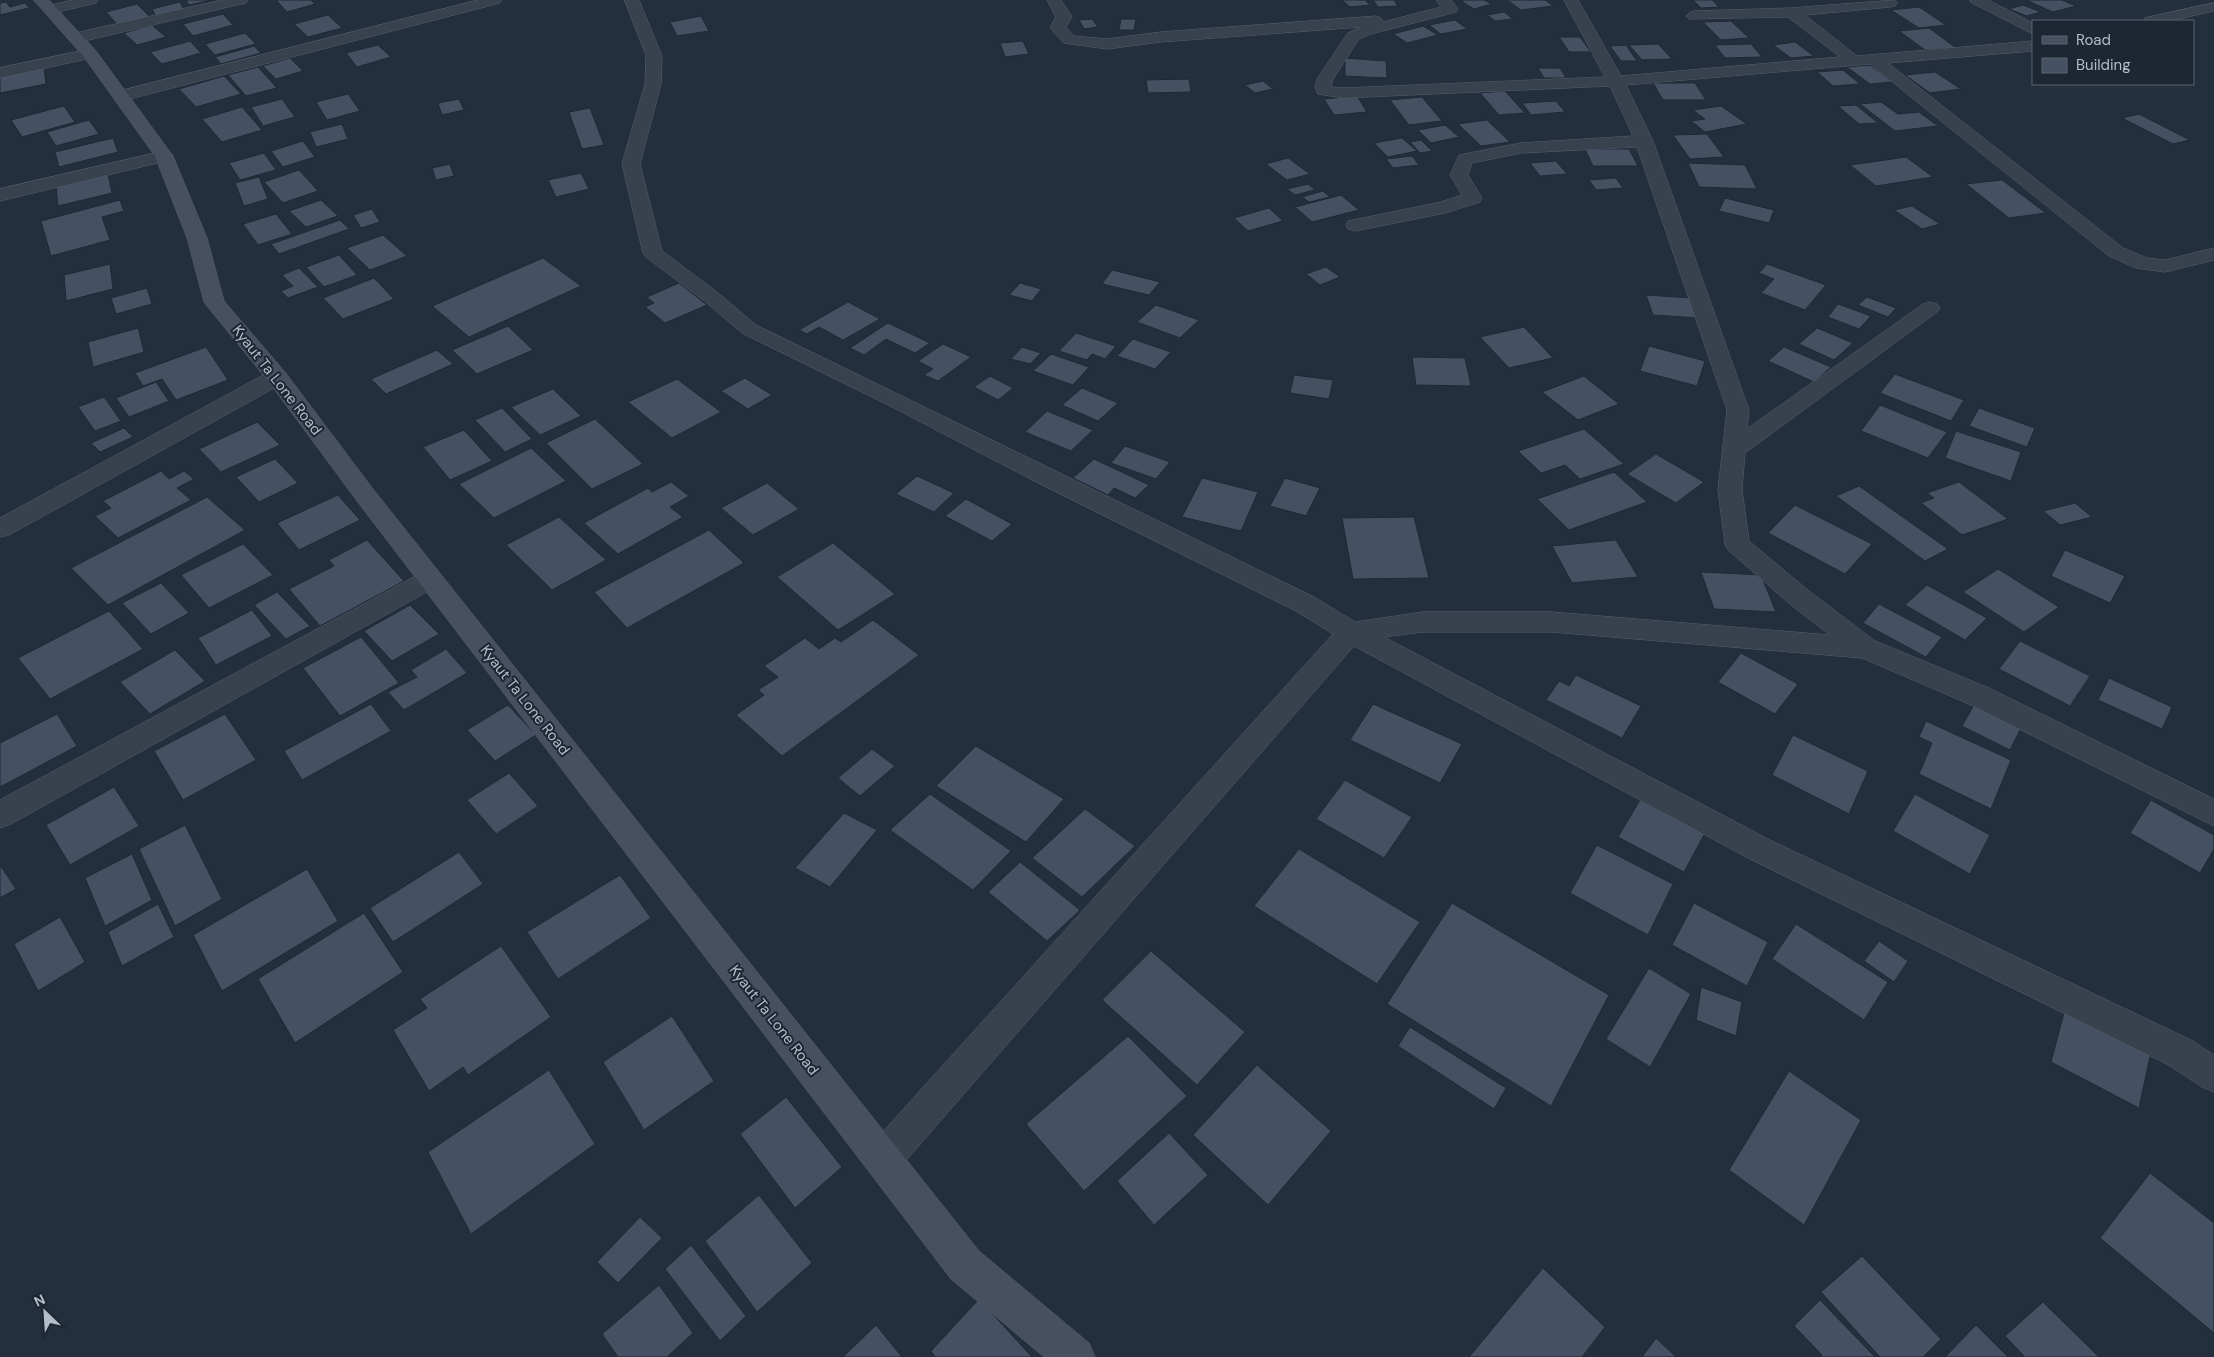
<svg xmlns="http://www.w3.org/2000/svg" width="2214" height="1357" font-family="'DM Sans',sans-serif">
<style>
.building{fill:#455162;stroke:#1f2835}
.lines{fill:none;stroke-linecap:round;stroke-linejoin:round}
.minor-casing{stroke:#565f6c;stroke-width:1}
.secondary-casing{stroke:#565f6c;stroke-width:1}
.minor{fill:#38414e;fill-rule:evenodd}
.secondary{fill:#465061;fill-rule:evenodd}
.labels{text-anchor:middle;stroke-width:4;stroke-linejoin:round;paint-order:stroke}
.street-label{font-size:15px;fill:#b4bcc9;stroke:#1d2633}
</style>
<rect width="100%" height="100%" fill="#242f3e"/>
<g class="building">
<path d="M186,0H212L189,5Z"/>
<path d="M276,0H311L315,4L287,12Z"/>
<path d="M1342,0H1365L1370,5L1350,7Z"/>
<path d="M1373,0H1394L1398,6L1378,7Z"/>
<path d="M1465,0H1484L1492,4L1474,9L1461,1Z"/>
<path d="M1507,0H1545L1553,6L1521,10Z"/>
<path d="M1693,0H1712L1719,7L1701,8Z"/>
<path d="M2026,0H2062L2076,6L2053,12Z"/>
<path d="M6,2L10,7L25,3L29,8L0,15V3Z"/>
<path d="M180,2L184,10L156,16L152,9Z"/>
<path d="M137,4L150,17L118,25L106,12Z"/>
<path d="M2023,5L2041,12L2027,16L2009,9Z"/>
<path d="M1919,7L1946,25L1919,28L1891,10Z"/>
<path d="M1504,12L1513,19L1495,21L1487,15Z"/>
<path d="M223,14L233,25L193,36L183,24Z"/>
<path d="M328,15L342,28L308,37L294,24Z"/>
<path d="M701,16L709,31L677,36L670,22Z"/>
<path d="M1092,19L1098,27L1084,29L1079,20Z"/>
<path d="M1121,19H1136L1134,30H1119Z"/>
<path d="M1455,20L1467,29L1441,34L1429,25Z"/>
<path d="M1731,21L1749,38L1721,40L1703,22Z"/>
<path d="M152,25L166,37L137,45L124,33Z"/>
<path d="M1423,26L1438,35L1407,43L1393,34Z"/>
<path d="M1929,28L1956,48L1925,50L1899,31Z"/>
<path d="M245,33L256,44L215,55L205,44Z"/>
<path d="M1559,37H1580L1591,52H1569Z"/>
<path d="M190,41L201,53L162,64L150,52Z"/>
<path d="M1023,41L1029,54L1005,57L1000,43Z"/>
<path d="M1795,42L1814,56L1791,58L1773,45Z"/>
<path d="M1658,44L1672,59L1642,60L1629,45Z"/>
<path d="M1751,44L1762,57L1725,58L1715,45Z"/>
<path d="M378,45L391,57L357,67L346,53Z"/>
<path d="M1626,45L1637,61H1621L1610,46Z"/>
<path d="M254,46L261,53L221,64L215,57Z"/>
<path d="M290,58L303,71L276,79L263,66Z"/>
<path d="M1345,58L1386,61L1387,78L1345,76Z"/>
<path d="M1870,65L1893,82L1870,84L1847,67Z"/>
<path d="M258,67L277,88L246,96L228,75Z"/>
<path d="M44,68L46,84L0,93V77Z"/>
<path d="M1538,68H1560L1566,78H1544Z"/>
<path d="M1843,70L1860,84L1833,86L1817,72Z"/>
<path d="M1935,72L1961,89L1930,93L1905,75Z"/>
<path d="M224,76L241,94L196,107L179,89Z"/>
<path d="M1189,79L1191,92L1148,93L1146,80Z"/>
<path d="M1263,81L1273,89L1255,93L1245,85Z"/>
<path d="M1653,83H1695L1706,100H1663Z"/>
<path d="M1505,91L1525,113L1499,115L1480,93Z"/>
<path d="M348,94L360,111L327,120L316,102Z"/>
<path d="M1357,96L1367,112L1334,115L1324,99Z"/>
<path d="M1422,97L1442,121L1409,125L1390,100Z"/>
<path d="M282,99L295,117L263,126L251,107Z"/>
<path d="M459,99L464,110L442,115L438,103Z"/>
<path d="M1556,101L1565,112L1531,115L1522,103Z"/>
<path d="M1881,102L1898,114L1919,112L1938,126L1895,131L1860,104Z"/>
<path d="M1856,105L1878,123L1859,124L1838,106Z"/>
<path d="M64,106L75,122L22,137L11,120Z"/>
<path d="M1721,106L1747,124L1705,132L1691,121L1705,119L1693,110Z"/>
<path d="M242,107L262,130L222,142L202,119Z"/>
<path d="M590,108L604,145L582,149L569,112Z"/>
<path d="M2139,114L2190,140L2173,144L2122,118Z"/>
<path d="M89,120L99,134L56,146L47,132Z"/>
<path d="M1487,120L1510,142L1481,146L1458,124Z"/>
<path d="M342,124L348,139L316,147L310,132Z"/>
<path d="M1445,125L1459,137L1431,143L1418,130Z"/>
<path d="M1707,134L1724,157L1690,159L1673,135Z"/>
<path d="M113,138L118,152L59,167L55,152Z"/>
<path d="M1402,138L1417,151L1388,157L1374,143Z"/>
<path d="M1421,140L1432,151L1420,153L1410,142Z"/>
<path d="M303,141L315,157L283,167L271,151Z"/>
<path d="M1585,149H1629L1638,166H1593Z"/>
<path d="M264,153L276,170L240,180L229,163Z"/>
<path d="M1412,156L1419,165L1393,168L1386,159Z"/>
<path d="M1906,157L1933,177L1876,186L1850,165Z"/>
<path d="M1288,158L1310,174L1287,180L1266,164Z"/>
<path d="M1556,161L1567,174L1540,176L1530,163Z"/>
<path d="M1688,163L1745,165L1757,189L1699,187Z"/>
<path d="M450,164L454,176L436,180L432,168Z"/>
<path d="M299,170L318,191L283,203L264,182Z"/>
<path d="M581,173L589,189L556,197L548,180Z"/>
<path d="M108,174L112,193L58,206L56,187Z"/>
<path d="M259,177L268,199L244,206L235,183Z"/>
<path d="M1616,178L1623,188L1596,190L1589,180Z"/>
<path d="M2002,180L2046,213L2009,218L1966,184Z"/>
<path d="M1308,184L1315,190L1295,195L1287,189Z"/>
<path d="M1323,191L1330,197L1309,202L1302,197Z"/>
<path d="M1341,195L1359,210L1312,222L1295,207Z"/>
<path d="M1725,198L1774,210L1769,223L1719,211Z"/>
<path d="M120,200L124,211L102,217L110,240L51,256L41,221Z"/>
<path d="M321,200L338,216L306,227L289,211Z"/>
<path d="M1912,206L1940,224L1922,229L1894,210Z"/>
<path d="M1269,208L1283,221L1248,231L1234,218Z"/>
<path d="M372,209L380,222L361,228L353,215Z"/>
<path d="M276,214L292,234L258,245L243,224Z"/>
<path d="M340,220L349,229L279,254L271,244Z"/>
<path d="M383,235L407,256L370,270L347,248Z"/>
<path d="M339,255L357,275L324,287L306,267Z"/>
<path d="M543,258L581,286L469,337L432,306Z"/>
<path d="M110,264L113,289L66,301L64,275Z"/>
<path d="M1767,264L1826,285L1805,310L1761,293L1774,279L1759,273Z"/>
<path d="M1326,267L1340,277L1320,285L1306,274Z"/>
<path d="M299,268L318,287L288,298L281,291L293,286L282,275Z"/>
<path d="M1112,270L1160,282L1149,295L1102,284Z"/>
<path d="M374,278L394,299L343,319L323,298Z"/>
<path d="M679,283L707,305L665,323L645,307L654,303L647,297Z"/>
<path d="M1020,283L1041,289L1032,301L1009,295Z"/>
<path d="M147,288L152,304L116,314L111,298Z"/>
<path d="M1646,295L1692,298L1698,318L1653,315Z"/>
<path d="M1867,297L1896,308L1888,317L1858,305Z"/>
<path d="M848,302L880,319L843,340L819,327L807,334L799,330Z"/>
<path d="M1838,304L1871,316L1859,329L1828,317Z"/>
<path d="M1156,305L1199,320L1180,338L1137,322Z"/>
<path d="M888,323L930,343L915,353L886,339L864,355L850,348Z"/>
<path d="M508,326L533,350L477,374L452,350Z"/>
<path d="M1524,327L1553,358L1509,368L1480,337Z"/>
<path d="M138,328L144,352L93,367L88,342Z"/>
<path d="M1817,328L1853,343L1834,360L1799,344Z"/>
<path d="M1076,333L1116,346L1105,359L1092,354L1087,360L1059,351Z"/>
<path d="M1133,339L1171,352L1155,369L1117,356Z"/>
<path d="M943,344L971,357L938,381L924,375L933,369L918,361Z"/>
<path d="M1649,346L1705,361L1697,386L1640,371Z"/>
<path d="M206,347L228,380L176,400L162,379L143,386L135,373Z"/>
<path d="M1022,347L1041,353L1030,364L1011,359Z"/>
<path d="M1784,347L1831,367L1814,382L1768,361Z"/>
<path d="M437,350L453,364L386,394L371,379Z"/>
<path d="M1051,354L1089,367L1073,385L1033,371Z"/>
<path d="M1412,357L1465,358L1471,386L1416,385Z"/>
<path d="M1895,374L1964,400L1951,421L1880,393Z"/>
<path d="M1294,375L1333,380L1329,399L1290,393Z"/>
<path d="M990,376L1013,388L998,400L974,387Z"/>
<path d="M1584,376L1619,404L1578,420L1542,392Z"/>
<path d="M745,378L772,395L748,409L721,391Z"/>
<path d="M677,379L721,412L672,438L628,402Z"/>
<path d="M156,382L169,401L129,417L116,398Z"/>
<path d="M1082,388L1118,403L1098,421L1062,405Z"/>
<path d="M553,389L581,416L540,435L511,407Z"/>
<path d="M104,397L121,421L95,431L78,407Z"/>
<path d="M1880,405L1947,432L1928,458L1861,431Z"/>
<path d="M502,408L532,439L505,452L475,420Z"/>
<path d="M1979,408L2035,428L2027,447L1969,426Z"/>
<path d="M1047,411L1093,430L1071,451L1025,432Z"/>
<path d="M595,419L643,464L592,489L546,443Z"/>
<path d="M257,422L280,445L221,472L199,449Z"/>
<path d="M124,428L133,437L100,452L91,443Z"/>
<path d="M1584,429L1624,464L1580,479L1565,465L1541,473L1518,451Z"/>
<path d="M464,430L492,461L450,480L423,447Z"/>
<path d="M1956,431L2021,452L2011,481L1945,458Z"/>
<path d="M1125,446L1170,462L1156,479L1111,463Z"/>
<path d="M531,448L566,481L494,518L459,484Z"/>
<path d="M1656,454L1704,482L1676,503L1627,474Z"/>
<path d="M275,459L298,483L259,502L236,477Z"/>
<path d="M1094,459L1149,485L1135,498L1114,488L1108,495L1073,478Z"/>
<path d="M161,471L169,479L184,471L194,479L177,488L191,500L118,538L95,516L111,508L103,501Z"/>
<path d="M1614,472L1647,502L1569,530L1537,499Z"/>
<path d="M917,476L954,493L934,512L896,494Z"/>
<path d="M1202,478L1258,492L1241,531L1182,517Z"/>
<path d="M1285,478L1320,488L1306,516L1270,506Z"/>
<path d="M671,482L689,496L670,507L683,517L618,554L584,523L648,488L652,492Z"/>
<path d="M1959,482L2008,519L1962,535L1921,503L1934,498L1927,493Z"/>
<path d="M767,483L799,509L753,535L721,508Z"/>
<path d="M1859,486L1948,549L1925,561L1836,496Z"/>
<path d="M338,495L360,520L299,550L277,523Z"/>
<path d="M207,497L245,530L108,605L71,568Z"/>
<path d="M966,499L1012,524L992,541L945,516Z"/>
<path d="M2075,503L2092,517L2060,525L2043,511Z"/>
<path d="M1795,505L1872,544L1845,574L1768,533Z"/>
<path d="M559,517L606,560L552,590L506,545Z"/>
<path d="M1414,517L1429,578L1353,579L1342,518Z"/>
<path d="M709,530L744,563L627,628L594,592Z"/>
<path d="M367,540L404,581L320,626L289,589L334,566L329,560Z"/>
<path d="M1616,540L1638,577L1572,583L1552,546Z"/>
<path d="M833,543L895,594L838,630L777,577Z"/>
<path d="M243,544L273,575L209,608L181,575Z"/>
<path d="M2065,550L2125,576L2110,603L2051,576Z"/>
<path d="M1998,569L2059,607L2024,632L1963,592Z"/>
<path d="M1701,572L1761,575L1776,612L1714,609Z"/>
<path d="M161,583L189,613L151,634L122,603Z"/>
<path d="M1927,585L1987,618L1965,640L1905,605Z"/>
<path d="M277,592L310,626L286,639L254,605Z"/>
<path d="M1879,604L1942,637L1926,657L1863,623Z"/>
<path d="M410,605L439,634L392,661L364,631Z"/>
<path d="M252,610L272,636L216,665L198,638Z"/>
<path d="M109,611L143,649L50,699L18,658Z"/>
<path d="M873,620L919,655L782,756L736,715L764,695L758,690L778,677L764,666L805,638L819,649L835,638L841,642Z"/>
<path d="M361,637L399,683L340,716L303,668Z"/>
<path d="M2020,641L2090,676L2070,706L1999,669Z"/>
<path d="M446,649L467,673L404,710L388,692L417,677L411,670Z"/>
<path d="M175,650L205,681L150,714L120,682Z"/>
<path d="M1741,653L1798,684L1775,714L1718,682Z"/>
<path d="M1576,675L1641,706L1622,738L1546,700L1559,681L1569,686Z"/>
<path d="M2109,678L2172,707L2162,729L2098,700Z"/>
<path d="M1975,703L2022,726L2010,750L1962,726Z"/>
<path d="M371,704L391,731L302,780L284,751Z"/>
<path d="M1373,704L1462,744L1440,783L1350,740Z"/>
<path d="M508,705L536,735L495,761L467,730Z"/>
<path d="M57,714L77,746L0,787V743Z"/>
<path d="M225,714L256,760L183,800L154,751Z"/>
<path d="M1926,721L2011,760L1991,809L1919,774L1932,743L1919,737Z"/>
<path d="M1793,735L1868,771L1849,814L1772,775Z"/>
<path d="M976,746L1064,799L1026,842L936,786Z"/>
<path d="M872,749L895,766L860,796L838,778Z"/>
<path d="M509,773L538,806L496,834L467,800Z"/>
<path d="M1345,780L1412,817L1384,858L1316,819Z"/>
<path d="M114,787L139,826L70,865L46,825Z"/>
<path d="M930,794L1011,851L973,890L890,830Z"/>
<path d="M1915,794L1990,835L1970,874L1893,831Z"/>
<path d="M1640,800L1705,833L1684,872L1618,837Z"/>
<path d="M2151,800L2214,835V849L2200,873L2130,833Z"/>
<path d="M1085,809L1135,846L1082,897L1032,858Z"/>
<path d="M844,813L877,830L830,887L795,868Z"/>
<path d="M185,825L222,899L175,926L139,849Z"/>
<path d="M1597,845L1673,884L1648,935L1570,893Z"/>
<path d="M1299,849L1420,922L1377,984L1254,906Z"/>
<path d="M459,852L483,884L393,942L370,908Z"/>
<path d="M132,854L152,900L105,926L85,878Z"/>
<path d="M1020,862L1080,910L1047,941L988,892Z"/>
<path d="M0,865L16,889L0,898Z"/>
<path d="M307,869L338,921L222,991L193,935Z"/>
<path d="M620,875L651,918L558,979L527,932Z"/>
<path d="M1452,903L1609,995L1551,1106L1387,1004Z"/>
<path d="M1694,903L1768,942L1747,986L1672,945Z"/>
<path d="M158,904L174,937L122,966L108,932Z"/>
<path d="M364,913L403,972L295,1043L258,979Z"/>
<path d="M60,917L85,962L38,991L14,944Z"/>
<path d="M1796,924L1888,982L1864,1020L1772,959Z"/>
<path d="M1879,941L1908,961L1894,982L1864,961Z"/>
<path d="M501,946L551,1017L468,1075L463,1067L429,1091L393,1030L427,1008L420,999Z"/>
<path d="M1151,951L1245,1032L1197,1085L1102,1000Z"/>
<path d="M1649,968L1691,994L1650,1067L1606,1039Z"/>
<path d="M1701,987L1742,1002L1736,1036L1696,1020Z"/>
<path d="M2065,1009L2151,1052L2139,1108L2051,1062Z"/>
<path d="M672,1016L714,1081L644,1130L603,1062Z"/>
<path d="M1410,1027L1506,1088L1494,1109L1398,1046Z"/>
<path d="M1128,1036L1187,1096L1084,1191L1026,1124Z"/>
<path d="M1257,1065L1331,1131L1268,1205L1193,1135Z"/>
<path d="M549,1070L595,1144L471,1234L428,1152Z"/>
<path d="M1789,1071L1861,1120L1804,1225L1729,1170Z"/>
<path d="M786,1097L842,1167L795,1208L740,1134Z"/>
<path d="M1169,1133L1208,1175L1154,1225L1117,1181Z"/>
<path d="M2150,1173L2214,1223V1333L2100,1238Z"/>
<path d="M759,1195L812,1263L757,1312L705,1241Z"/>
<path d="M640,1217L662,1238L618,1283L597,1262Z"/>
<path d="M691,1245L746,1316L720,1341L665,1269Z"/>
<path d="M1862,1256L1941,1339L1923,1357H1880L1821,1292Z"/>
<path d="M1543,1268L1605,1327L1582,1357H1469Z"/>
<path d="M659,1285L693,1333L667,1357H618L602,1334Z"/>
<path d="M979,1299L1032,1357H935L931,1351Z"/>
<path d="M1820,1300L1875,1357H1820L1822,1355L1794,1326Z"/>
<path d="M2043,1302L2099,1357H2025L2005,1336Z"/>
<path d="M876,1325L902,1357H843Z"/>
<path d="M1976,1325L2008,1357H1945Z"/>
<path d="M1656,1338L1676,1357H1642Z"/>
</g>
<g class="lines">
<g class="minor-casing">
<g id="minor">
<path d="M73,0H98L96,3L50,14L45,13L43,10L45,7Z"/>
<path d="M222,0H248L246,3L241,4L76,43L71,41L68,38L71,35L76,33Z"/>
<path d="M478,0H502L500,3L122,101L116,100L114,96L116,92Z"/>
<path d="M625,0H639L662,56L661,84L640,164L662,251L717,292L756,325L1314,597L1355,622L1423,612H1552L1830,635L1791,605L1728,550L1725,544L1718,490L1727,410L1637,147L1521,153L1472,163L1468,175L1482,198L1480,202L1445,213L1355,231L1348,229L1346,225L1348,221L1441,202L1462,195L1450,175L1459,155L1521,143L1633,136L1610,86L1343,98L1318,94L1315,87L1317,79L1348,33L1361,27L1161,42L1107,49L1064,43L1050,28L1056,17L1047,0H1061L1072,17L1066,27L1074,36L1107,39L1161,32L1376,16L1381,18L1383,22L1441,7L1436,0H1451L1458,9L1456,12L1371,34L1359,39L1333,79L1331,87L1343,88L1605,77L1564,0H1578L1621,76L1840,57L1788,17L1689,19L1686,16L1689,13L1694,11L1791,8L1895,0L1897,3L1895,6L1890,7L1805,15L1857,56L2033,41V51L1888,63L2123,248L2147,258L2165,260L2214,248V260L2165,272L2136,268L2109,256L1870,64L1626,85L1653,141L1749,410L1747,429L1923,304L1930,302L1937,304L1940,308L1937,312L1745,453L1742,490L1749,541L1809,591L1875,641L1989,688L2214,799V826L1969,704L1862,658L1552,632H1423L1384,637L1770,840L2191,1040L2214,1055V1092L2202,1087L2167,1064L1748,858L1354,646L896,1172L883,1177L870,1172L865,1159L870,1146L1333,634L1296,611L1042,485L896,409L742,333L703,300L646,257L643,253L622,164L645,84L646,56Z"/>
<path d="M1970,0H1988L2033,23V34L1972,3Z"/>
<path d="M2214,3V11L2169,21H2142L2145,18Z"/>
<path d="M90,49L96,51L98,54L96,57L0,78V68Z"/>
<path d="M164,151L170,152L173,156L170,160L0,201V189Z"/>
<path d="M277,370L285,372L288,377L285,382L9,535L0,537V518L269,372Z"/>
<path d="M430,570L439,573L443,579L439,585L11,824L0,828V800L421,573Z"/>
</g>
</g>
<g class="secondary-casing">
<path id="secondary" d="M34,0H49L96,51L173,156L207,238L224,301L285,372L373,489L979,1251L1089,1343L1095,1357H1044L951,1279L357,501L269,382L207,306L204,302L187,238L155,156L84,57Z"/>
</g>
<use href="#minor" class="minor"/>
<use href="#secondary" class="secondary"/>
</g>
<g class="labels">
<g class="street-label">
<text transform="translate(277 380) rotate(52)" y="5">Kyaut Ta Lone Road</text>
<text transform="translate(525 700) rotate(52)" y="5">Kyaut Ta Lone Road</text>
<text transform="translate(774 1020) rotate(52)" y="5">Kyaut Ta Lone Road</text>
</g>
</g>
<rect x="2032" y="20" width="162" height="65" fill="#1d2633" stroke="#59626f"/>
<rect x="2042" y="36" width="25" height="8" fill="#465061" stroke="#59626f"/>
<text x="2076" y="45" font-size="15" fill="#b4bcc9">Road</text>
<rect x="2042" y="58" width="25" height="15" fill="#455162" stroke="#59626f"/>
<text x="2076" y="70" font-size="15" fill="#b4bcc9">Building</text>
<g transform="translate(45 1312) rotate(335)" stroke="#1d2633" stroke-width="4" paint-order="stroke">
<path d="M0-4L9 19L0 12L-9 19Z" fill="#b4bcc9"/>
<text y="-8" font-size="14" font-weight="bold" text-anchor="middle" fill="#b4bcc9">N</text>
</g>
</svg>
